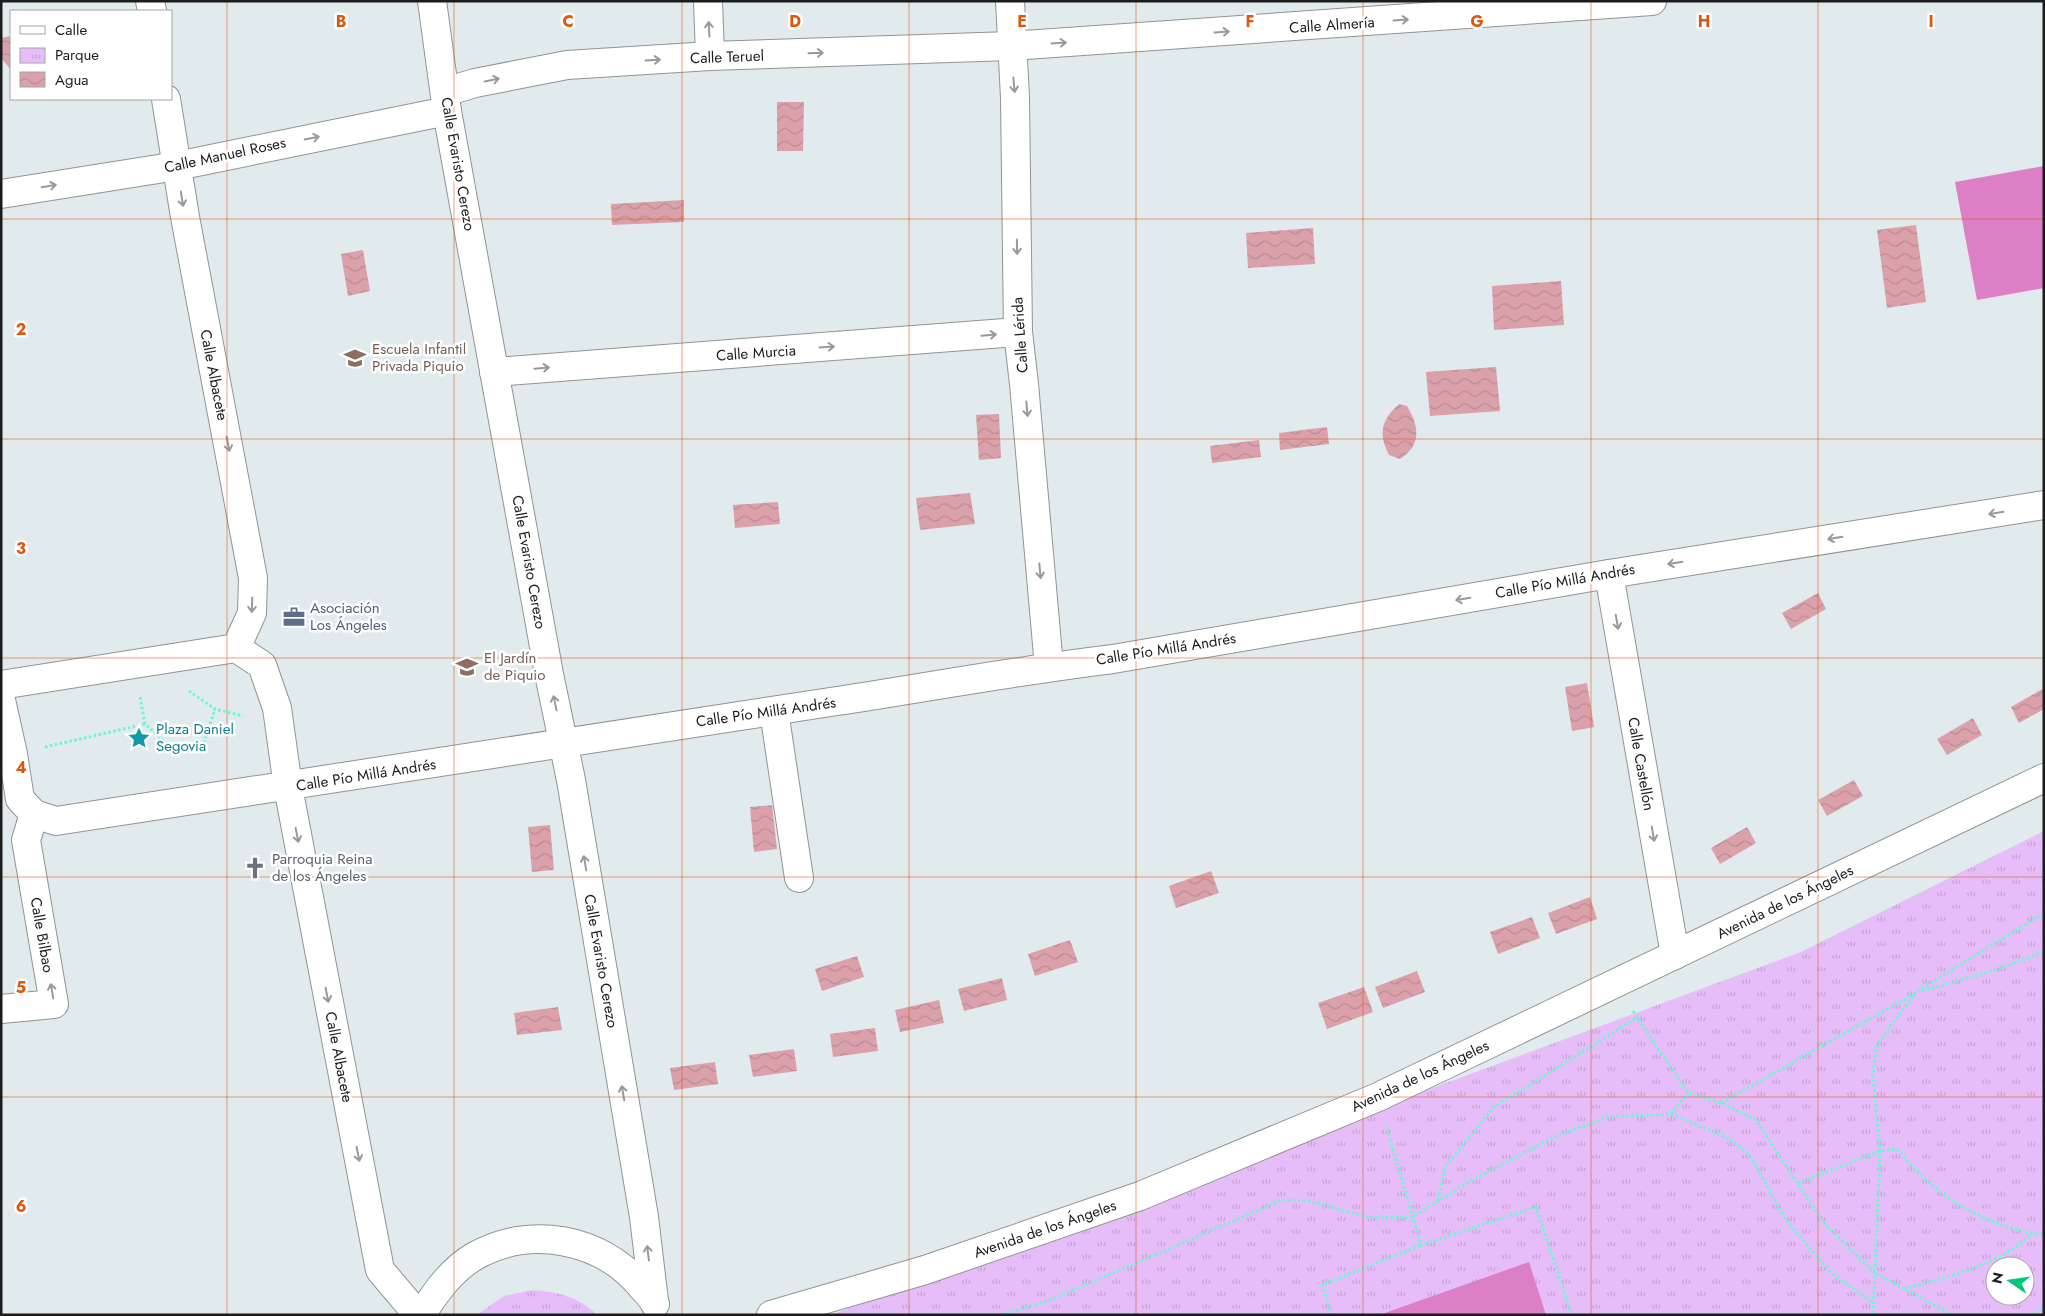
<svg xmlns="http://www.w3.org/2000/svg" width="2045" height="1316" font-family="Jost,sans-serif">
<style>
.park{fill:url(#park-tufts);fill-rule:evenodd}
.pitch{fill:#dd7fc7}
.water{fill:url(#water-waves)}
.lines{fill:none;stroke-linecap:round;stroke-linejoin:round}
.minor-casing{stroke:#939393;stroke-width:30}
.path{stroke:#67f9d0;stroke-width:3;stroke-dasharray:2.5 2.5;stroke-linecap:butt}
.minor{stroke:#fff;stroke-width:28}
.oneway{stroke:#999}
.grid{fill:none;stroke:#de560d;stroke-width:1;stroke-opacity:0.55}
.labels{text-anchor:middle;stroke-width:5;stroke-linejoin:round;paint-order:stroke}
.street-label{font-size:15px;fill:#1c1c1c;stroke:#fff}
.education-label{font-size:15px;fill:#785e54;stroke:#fff;text-anchor:start}
.service-label{font-size:15px;fill:#4e5e75;stroke:#fff;text-anchor:start}
.culture-label{font-size:15px;fill:#0d838f;stroke:#fff;text-anchor:start}
.worship-label{font-size:15px;fill:#5b616d;stroke:#fff;text-anchor:start}
.grid-label{font-size:16px;text-anchor:middle;font-weight:bold;fill:#de560d;stroke:#fff;stroke-width:5;stroke-linejoin:round;paint-order:stroke}
</style>
<defs>
<pattern id="park-tufts" width="24" height="20" patternUnits="userSpaceOnUse" patternTransform="scale(1.25)"><rect width="24" height="20" fill="#e7bdf9"/><path d="M3 7l-1-3M5 7V3M7 7l1-3M15 17l-1-3M17 17v-4M19 17l1-3" fill="none" stroke="#c6a2d5"/></pattern>
<pattern id="water-waves" width="16" height="10" patternUnits="userSpaceOnUse" patternTransform="scale(1.25)"><rect width="16" height="10" fill="#dba1aa"/><path d="M0 5q4-4 8 0t8 0" fill="none" stroke="#bb8a92"/></pattern>
</defs>
<rect width="100%" height="100%" fill="#e1eaed"/>
<g class="park">
<path d="M2044,831V1315H831L1140,1196L1801,952ZM1995,1266H2025V1296H1995Z"/>
<path d="M532,1290C557,1292 578,1296 597,1315H477L504,1296Z"/>
</g>
<g class="pitch">
<path d="M2044,166V288L1977,300L1955,182Z"/>
<path d="M1529,1262L1546,1315H1379Z"/>
</g>
<g class="water">
<path d="M11,36V70L1,58V38Z"/>
<path d="M777,102H804L803,151H777Z"/>
<path d="M684,200V222L612,225L611,204Z"/>
<path d="M1916,225L1926,302L1887,308L1877,230Z"/>
<path d="M1313,228L1315,264L1248,268L1246,233Z"/>
<path d="M363,250L370,291L348,296L341,254Z"/>
<path d="M1561,281L1564,325L1494,330L1492,286Z"/>
<path d="M1496,367L1500,411L1430,416L1426,372Z"/>
<path d="M1399,404L1407,406C1419,426 1422,445 1400,459L1389,455C1378,434 1381,420 1399,404Z"/>
<path d="M999,414L1001,458L979,460L976,415Z"/>
<path d="M1327,427L1329,444L1280,450L1279,433Z"/>
<path d="M1259,440L1261,457L1212,463L1210,446Z"/>
<path d="M970,493L975,524L920,530L916,498Z"/>
<path d="M778,502L780,524L735,528L733,505Z"/>
<path d="M1818,593L1826,609L1791,629L1782,613Z"/>
<path d="M1587,683L1594,727L1572,731L1565,687Z"/>
<path d="M2044,688V709L2019,723L2011,707Z"/>
<path d="M1973,718L1982,735L1947,755L1937,739Z"/>
<path d="M1854,780L1863,796L1827,816L1818,800Z"/>
<path d="M772,805L777,849L754,852L750,807Z"/>
<path d="M550,825L554,870L532,872L528,827Z"/>
<path d="M1747,827L1756,843L1720,864L1711,848Z"/>
<path d="M1211,871L1219,893L1176,908L1169,886Z"/>
<path d="M1590,897L1597,919L1556,934L1548,913Z"/>
<path d="M1532,917L1540,938L1498,954L1490,932Z"/>
<path d="M1070,940L1078,962L1035,976L1028,954Z"/>
<path d="M857,956L864,977L822,991L815,969Z"/>
<path d="M1417,971L1425,992L1383,1008L1375,987Z"/>
<path d="M1002,978L1007,1000L964,1011L958,989Z"/>
<path d="M1364,987L1373,1012L1327,1029L1318,1003Z"/>
<path d="M939,1000L944,1023L900,1032L895,1010Z"/>
<path d="M558,1007L562,1030L517,1035L514,1013Z"/>
<path d="M875,1028L878,1051L833,1057L830,1034Z"/>
<path d="M794,1049L797,1071L753,1077L749,1055Z"/>
<path d="M715,1062L718,1084L674,1090L670,1068Z"/>
</g>
<g class="lines">
<g class="minor-casing">
<g id="minor">
<path d="M150,1L152,11"/>
<path d="M432,1L447,111L549,674L571,780L644,1217L654,1301"/>
<path d="M708,1L710,56"/>
<path d="M1010,1L1015,98L1018,332L1024,384L1049,667"/>
<path d="M445,92L475,83L567,65L710,56L1011,46L1652,1"/>
<path d="M166,99L185,217L253,578L252,613L236,648"/>
<path d="M1,194L177,166L447,111"/>
<path d="M494,372L1018,332"/>
<path d="M1609,574L1675,955"/>
<path d="M1,685L236,648L262,665L277,708L288,787L380,1270L418,1315"/>
<path d="M1,700L13,754L20,799L34,814L56,821C317,783 577,741 837,701C929,687 1021,670 1113,659L1609,574L2044,505"/>
<path d="M774,711L799,878"/>
<path d="M1,1009L54,1004L26,840L34,814"/>
<path d="M421,1315C436,1292 451,1270 475,1256C530,1225 601,1238 641,1286C646,1292 652,1297 655,1304"/>
<path d="M771,1315L925,1270L1140,1196L1378,1097L2044,778"/>
</g>
</g>
<g class="path">
<path d="M189,691L215,709L243,716"/>
<path d="M140,697L145,724L170,746L204,743L215,709"/>
<path d="M45,747L145,724"/>
<path d="M1922,991L1995,970L2044,952"/>
<path d="M1633,1011L1688,1093L1721,1103L1756,1120L1823,1222L1875,1273L1873,1315"/>
<path d="M1721,1103L1914,994"/>
<path d="M1671,1114L1688,1093"/>
<path d="M1387,1129L1421,1245L1536,1207L1572,1315"/>
<path d="M1798,1183L1880,1151L1896,1149C1911,1164 1926,1182 1944,1195C1972,1215 2009,1231 2044,1235"/>
<path d="M1438,1200L1445,1167L1494,1107L1638,1017"/>
<path d="M1904,1289C1948,1277 1998,1265 2032,1234"/>
<path d="M1001,1315L1050,1300L1282,1200L1309,1201L1371,1218L1412,1217L1469,1182L1554,1137L1608,1117L1671,1114L1726,1137L1750,1155L1785,1219L1830,1272L1872,1302"/>
<path d="M1332,1315L1322,1285L1421,1245"/>
<path d="M1953,1315L1875,1273L1880,1151L1873,1075L1876,1048L1891,1025L1916,992L2044,913"/>
<path d="M2031,1315L2044,1309"/>
</g>
<use href="#minor" class="minor"/>
</g>
<defs><path id="oneway-shaft" d="M-6 0H5M1.5-3L5.5 0L1.5 3" fill="none" stroke-width="1.6" stroke-linecap="round" stroke-linejoin="round" transform="scale(1.25)"/></defs>
<g class="oneway">
<use href="#oneway-shaft" transform="translate(1401 20) rotate(-4)"/>
<use href="#oneway-shaft" transform="translate(709 29) rotate(-93)"/>
<use href="#oneway-shaft" transform="translate(1222 32) rotate(-4)"/>
<use href="#oneway-shaft" transform="translate(1059 43) rotate(-4)"/>
<use href="#oneway-shaft" transform="translate(816 53) rotate(-2)"/>
<use href="#oneway-shaft" transform="translate(653 60) rotate(-3)"/>
<use href="#oneway-shaft" transform="translate(492 80) rotate(-11)"/>
<use href="#oneway-shaft" transform="translate(1014 85) rotate(85)"/>
<use href="#oneway-shaft" transform="translate(312 138) rotate(-11)"/>
<use href="#oneway-shaft" transform="translate(49 186) rotate(-9)"/>
<use href="#oneway-shaft" transform="translate(182 199) rotate(81)"/>
<use href="#oneway-shaft" transform="translate(1017 247) rotate(89)"/>
<use href="#oneway-shaft" transform="translate(989 335) rotate(-5)"/>
<use href="#oneway-shaft" transform="translate(827 347) rotate(-4)"/>
<use href="#oneway-shaft" transform="translate(542 368) rotate(-5)"/>
<use href="#oneway-shaft" transform="translate(1027 409) rotate(85)"/>
<use href="#oneway-shaft" transform="translate(228 444) rotate(79)"/>
<use href="#oneway-shaft" transform="translate(1996 513) rotate(171)"/>
<use href="#oneway-shaft" transform="translate(1835 538) rotate(171)"/>
<use href="#oneway-shaft" transform="translate(1675 563) rotate(171)"/>
<use href="#oneway-shaft" transform="translate(1040 571) rotate(85)"/>
<use href="#oneway-shaft" transform="translate(1463 599) rotate(170)"/>
<use href="#oneway-shaft" transform="translate(252 605) rotate(92)"/>
<use href="#oneway-shaft" transform="translate(1617 622) rotate(80)"/>
<use href="#oneway-shaft" transform="translate(555 703) rotate(-102)"/>
<use href="#oneway-shaft" transform="translate(1653 834) rotate(80)"/>
<use href="#oneway-shaft" transform="translate(297 835) rotate(79)"/>
<use href="#oneway-shaft" transform="translate(585 863) rotate(-100)"/>
<use href="#oneway-shaft" transform="translate(52 991) rotate(-100)"/>
<use href="#oneway-shaft" transform="translate(327 995) rotate(79)"/>
<use href="#oneway-shaft" transform="translate(623 1093) rotate(-100)"/>
<use href="#oneway-shaft" transform="translate(358 1154) rotate(79)"/>
<use href="#oneway-shaft" transform="translate(648 1253) rotate(-97)"/>
</g>
<path class="grid" d="M227,1V1315M454,1V1315M682,1V1315M909,1V1315M1136,1V1315M1363,1V1315M1591,1V1315M1818,1V1315M1,219H2044M1,439H2044M1,658H2044M1,877H2044M1,1097H2044"/>
<defs>
<g id="school-bare" transform="scale(1.725)"><path d="M0-5L7-2L0 1L-7-2ZM-4 1L0 2.5L4 1V4Q0 6-4 4Z" fill="#8d6e63" stroke="#fff" stroke-width="2.5" paint-order="stroke"/></g>
<g id="office-bare" transform="scale(1.725)"><path d="M-6-3h4V-5.5h4V-3h4V5H-6ZM-1-4.5V-3h2v-1.5ZM-6 0V1H6V0Z" fill="#5c6f8a" stroke="#fff" stroke-width="2.5" paint-order="stroke"/></g>
<g id="sight-bare" transform="scale(1.725)"><path d="M0-6L1.8-2.2L6-1.7L2.9 1.2L3.7 5.4L0 3.3L-3.7 5.4L-2.9 1.2L-6-1.7L-1.8-2.2Z" fill="#0f9aa8" stroke="#fff" stroke-width="2.5" paint-order="stroke"/></g>
<g id="church-bare" transform="scale(1.725)"><path d="M-1.2-6h2.4v3.5h3.3v2.4h-3.3V6h-2.4V-.1h-3.3v-2.4h3.3Z" fill="#6b7280" stroke="#fff" stroke-width="2.5" paint-order="stroke"/></g>
</defs>
<g fill-rule="evenodd">
<use href="#school-bare" x="355" y="358"/>
<use href="#office-bare" x="294" y="617"/>
<use href="#school-bare" x="467" y="667"/>
<use href="#sight-bare" x="139" y="738"/>
<use href="#church-bare" x="255" y="868"/>
</g>
<g class="labels">
<g class="street-label">
<text transform="translate(1332 25) rotate(-4)" y="5">Calle Almería</text>
<text transform="translate(727 57) rotate(-2)" y="5">Calle Teruel</text>
<text transform="translate(225 155) rotate(-12)" y="5">Calle Manuel Roses</text>
<text transform="translate(458 164) rotate(80)" y="5">Calle Evaristo Cerezo</text>
<text transform="translate(1020 335) rotate(-94)" y="5">Calle Lérida</text>
<text transform="translate(756 353) rotate(-4)" y="5">Calle Murcia</text>
<text transform="translate(214 375) rotate(79)" y="5">Calle Albacete</text>
<text transform="translate(529 562) rotate(80)" y="5">Calle Evaristo Cerezo</text>
<text transform="translate(1565 581) rotate(-10)" y="5">Calle Pío Millá Andrés</text>
<text transform="translate(1166 649) rotate(-9)" y="5">Calle Pío Millá Andrés</text>
<text transform="translate(766 712) rotate(-8)" y="5">Calle Pío Millá Andrés</text>
<text transform="translate(1641 764) rotate(80)" y="5">Calle Castellón</text>
<text transform="translate(366 775) rotate(-9)" y="5">Calle Pío Millá Andrés</text>
<text transform="translate(1785 902) rotate(-26)" y="5">Avenida de los Ángeles</text>
<text transform="translate(42 935) rotate(80)" y="5">Calle Bilbao</text>
<text transform="translate(601 961) rotate(80)" y="5">Calle Evaristo Cerezo</text>
<text transform="translate(339 1057) rotate(79)" y="5">Calle Albacete</text>
<text transform="translate(1420 1076) rotate(-25)" y="5">Avenida de los Ángeles</text>
<text transform="translate(1045 1229) rotate(-19)" y="5">Avenida de los Ángeles</text>
</g>
<g class="education-label">
<text x="372" y="354">Escuela Infantil<tspan x="372" dy="17">Privada Piquio</tspan></text>
<text x="484" y="663">El Jardín<tspan x="484" dy="17">de Piquio</tspan></text>
</g>
<g class="service-label">
<text x="310" y="613">Asociación<tspan x="310" dy="17">Los Ángeles</tspan></text>
</g>
<g class="culture-label">
<text x="156" y="734">Plaza Daniel<tspan x="156" dy="17">Segovia</tspan></text>
</g>
<g class="worship-label">
<text x="272" y="864">Parroquia Reina<tspan x="272" dy="17">de los Ángeles</tspan></text>
</g>
</g>
<g class="grid-label">
<text x="341" y="27">B</text>
<text x="568" y="27">C</text>
<text x="795" y="27">D</text>
<text x="1022" y="27">E</text>
<text x="1250" y="27">F</text>
<text x="1477" y="27">G</text>
<text x="1704" y="27">H</text>
<text x="1931" y="27">I</text>
<text x="21" y="335">2</text>
<text x="21" y="554">3</text>
<text x="21" y="773">4</text>
<text x="21" y="993">5</text>
<text x="21" y="1212">6</text>
</g>
<rect width="2045" height="1316" fill="none" stroke="#1c1c1c" stroke-width="5"/>
<rect x="10" y="10" width="162" height="90" fill="#ffffff" stroke="#a4a4a4"/>
<rect x="20" y="26" width="25" height="8" fill="#ffffff" stroke="#a4a4a4"/>
<text x="55" y="35" font-size="15" fill="#1c1c1c">Calle</text>
<rect x="20" y="48" width="25" height="15" fill="url(#park-tufts)" stroke="#a4a4a4"/>
<text x="55" y="60" font-size="15" fill="#1c1c1c">Parque</text>
<rect x="20" y="72" width="25" height="15" fill="url(#water-waves)" stroke="#a4a4a4"/>
<text x="55" y="85" font-size="15" fill="#1c1c1c">Agua</text>
<g transform="translate(2010 1281) rotate(283)"><circle r="24" fill="#ffffff" stroke="#a4a4a4"/>
<path d="M0-4L9 19L0 12L-9 19Z" fill="#01c77b"/>
<text y="-8" font-size="14" font-weight="bold" text-anchor="middle" fill="#1c1c1c">N</text>
</g>
</svg>
